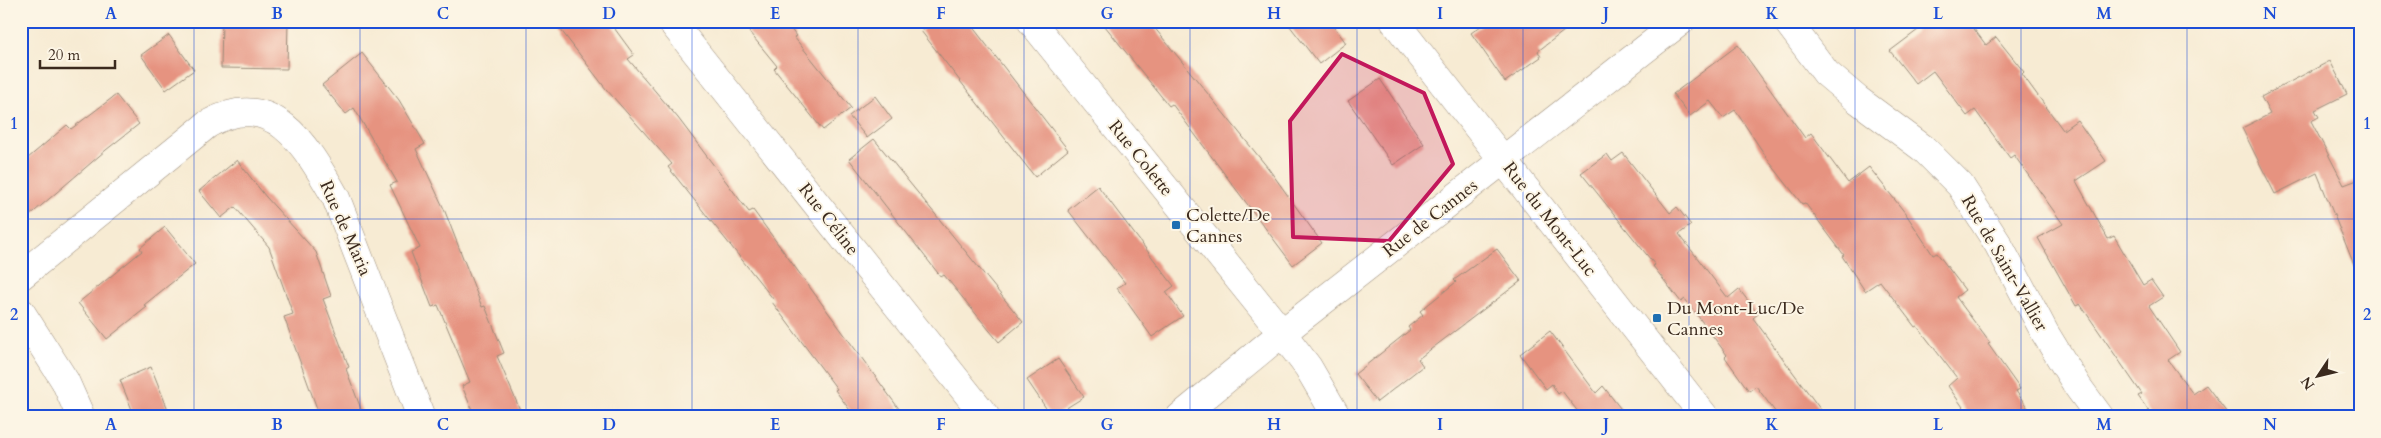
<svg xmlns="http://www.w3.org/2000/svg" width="2381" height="438" font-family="Cardo,serif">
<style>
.building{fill:#e69380}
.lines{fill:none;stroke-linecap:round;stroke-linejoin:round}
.minor-casing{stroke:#998a78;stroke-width:29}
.tertiary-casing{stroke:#998a78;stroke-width:29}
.minor{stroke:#fff;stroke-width:28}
.tertiary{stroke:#fff;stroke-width:28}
.marked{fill:#c2185b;fill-opacity:0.2;stroke:#c2185b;stroke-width:4;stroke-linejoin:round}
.grid{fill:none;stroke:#1d4ed8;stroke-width:1;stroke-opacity:0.55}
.poi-dot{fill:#1f6fb2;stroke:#fcf5e5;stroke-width:2}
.labels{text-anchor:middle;stroke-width:4;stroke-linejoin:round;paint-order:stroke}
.street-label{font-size:18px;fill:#3b2a1e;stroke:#fcf5e5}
.poi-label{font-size:18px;fill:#3b2a1e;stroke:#fcf5e5;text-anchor:start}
.neatline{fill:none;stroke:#1d4ed8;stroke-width:2}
.grid-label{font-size:16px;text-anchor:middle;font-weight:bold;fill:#1d4ed8}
</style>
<rect width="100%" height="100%" fill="#fcf5e5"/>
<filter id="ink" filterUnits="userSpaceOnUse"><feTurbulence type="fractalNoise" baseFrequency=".02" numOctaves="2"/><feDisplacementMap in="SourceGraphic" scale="10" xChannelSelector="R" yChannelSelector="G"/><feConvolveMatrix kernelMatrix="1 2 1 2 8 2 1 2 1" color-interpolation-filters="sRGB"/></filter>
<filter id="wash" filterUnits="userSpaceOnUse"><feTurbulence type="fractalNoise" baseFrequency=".0096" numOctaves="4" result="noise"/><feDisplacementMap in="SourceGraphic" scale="20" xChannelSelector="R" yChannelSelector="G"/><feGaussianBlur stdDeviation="1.12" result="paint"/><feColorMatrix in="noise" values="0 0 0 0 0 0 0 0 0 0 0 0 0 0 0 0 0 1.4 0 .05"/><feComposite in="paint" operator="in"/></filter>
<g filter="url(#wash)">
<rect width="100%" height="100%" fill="#f7ebd3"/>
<g id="blocks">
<g class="building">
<path d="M222,21H288L287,69L221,68Z"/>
<path d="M554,21H609L634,55L628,59L678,118L749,212L753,210L905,417H855L835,390L837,389L772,302L774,300L668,167L672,164L606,89Z"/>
<path d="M740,21H785L796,36L794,37L851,108L823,130L774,69L777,66Z"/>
<path d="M933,21H968L1068,150L1035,177L921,31Z"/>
<path d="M1101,21H1149L1268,168L1322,243L1293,265L1172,104L1169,106Z"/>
<path d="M1286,21H1330L1346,43L1319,64Z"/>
<path d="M1488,21H1577L1538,51L1541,57L1505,82L1471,33Z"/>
<path d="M1930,21H1968L1986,45L1996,37L2024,72L2022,74L2063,130L2077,120L2106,161L2076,181L2108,239L2114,236L2143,285L2151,280L2163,297L2149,306L2180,352L2168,360L2193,394L2206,385L2230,417H2153L2138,396L2142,394L2080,304L2076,306L2038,238L2063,224L2014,155L2010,158L1975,110L1967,116L1933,71L1916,84L1890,51Z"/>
<path d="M169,35L194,70L166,90L141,55Z"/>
<path d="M1738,45L1805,138L1811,133L1848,183L1869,167L1906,214L1933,255L1937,253L1965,290L1956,297L1990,343L1988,344L2020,389L2016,391L2034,417H1970L1948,386L1957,378L1917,326L1915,327L1880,281L1865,291L1842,256L1844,255L1805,203L1802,204L1771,164L1735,110L1723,118L1710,101L1690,116L1673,94Z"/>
<path d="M362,53L399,100L425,144L416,149L444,209L482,307L485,306L504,353L497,356L523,417H475L462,386L470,382L438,305L432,307L411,252L420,248L390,185L397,182L354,108L346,114L322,85Z"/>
<path d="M2330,61L2347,94L2315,110L2319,117L2311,121L2344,185L2360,179L2359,277L2317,173L2275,194L2242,128L2270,114L2261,97Z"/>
<path d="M1380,79L1424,144L1393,165L1348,101Z"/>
<path d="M116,95L139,124L106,150L21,223V164L67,125L71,129Z"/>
<path d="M875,96L892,119L867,138L849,116Z"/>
<path d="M874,139L1023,322L999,342L944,275L941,277L849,159Z"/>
<path d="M1623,153L1670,213L1677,207L1691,225L1679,234L1728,298L1739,289L1758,314L1753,318L1826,417H1779L1756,386L1749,391L1725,357L1727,355L1685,299L1681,302L1653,266L1655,265L1581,173L1607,154L1612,161Z"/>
<path d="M237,160L266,197L316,252L331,296L323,299L349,367L346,369L364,417H320L284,317L293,314L269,247L235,207L221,218L199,191Z"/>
<path d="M1098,186L1174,286L1166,292L1183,316L1152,337L1117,288L1125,283L1068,210Z"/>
<path d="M165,227L195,264L144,305L147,307L107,339L78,303L142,251L140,248Z"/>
<path d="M1497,249L1521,281L1418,359L1423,366L1377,402L1355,374L1410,330L1408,327L1423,315L1420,311L1456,282L1454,280Z"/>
<path d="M1550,331L1596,393L1603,386L1627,417H1582L1562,391L1558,394L1552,384L1546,389L1520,354Z"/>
<path d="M1058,359L1084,397L1052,417L1027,380Z"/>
<path d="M151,367L171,417H135L120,380Z"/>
</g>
</g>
</g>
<g filter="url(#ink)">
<use href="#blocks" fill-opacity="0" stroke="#998a78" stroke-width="1"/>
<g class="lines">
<g class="minor-casing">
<g id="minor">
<path d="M671,21L986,417"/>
<path d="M1031,21L1282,333L1308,367L1337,417"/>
<path d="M1394,21L1705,417"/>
<path d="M1787,21L1826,73L1858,100L1924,149L1960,185L1998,244L2045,333L2078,387L2100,417"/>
<path d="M21,276L208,124C274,86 307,148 336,198L421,417"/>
<path d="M21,312L65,381L81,417"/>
</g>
</g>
<g class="tertiary-casing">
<path id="tertiary" d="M1180,417L1282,333L1681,21"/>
</g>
<use href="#minor" class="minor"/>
<use href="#tertiary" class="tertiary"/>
</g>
</g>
<path class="marked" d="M1342,54L1424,93L1453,164L1389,241L1293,237L1290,121Z"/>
<path class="grid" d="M194,21V417M360,21V417M526,21V417M692,21V417M858,21V417M1024,21V417M1190,21V417M1357,21V417M1523,21V417M1689,21V417M1855,21V417M2021,21V417M2187,21V417M21,219H2360"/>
<g class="poi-dot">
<rect x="1171" y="220" width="10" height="10" rx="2.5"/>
<rect x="1652" y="313" width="10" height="10" rx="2.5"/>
</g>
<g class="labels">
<g class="street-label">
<text transform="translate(1141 158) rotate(51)" y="6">Rue Colette</text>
<text transform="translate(1430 218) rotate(-38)" y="6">Rue de Cannes</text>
<text transform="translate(829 219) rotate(52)" y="6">Rue Céline</text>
<text transform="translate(1550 219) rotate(52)" y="6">Rue du Mont-Luc</text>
<text transform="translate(346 228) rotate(66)" y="6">Rue de Maria</text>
<text transform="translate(2005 263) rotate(60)" y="6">Rue de Saint-Vallier</text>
</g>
<g class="poi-label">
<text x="1186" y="221">Colette/De<tspan x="1186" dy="21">Cannes</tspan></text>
<text x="1667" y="314">Du Mont-Luc/De<tspan x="1667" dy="21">Cannes</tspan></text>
</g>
</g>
<rect width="2381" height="438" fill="none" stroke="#fcf5e5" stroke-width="55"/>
<g transform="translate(2318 376) rotate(235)" stroke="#fcf5e5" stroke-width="4" paint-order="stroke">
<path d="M0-4L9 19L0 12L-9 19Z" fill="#3b2a1e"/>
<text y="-8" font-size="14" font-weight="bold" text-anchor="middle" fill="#3b2a1e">N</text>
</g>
<path d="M40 60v8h75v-8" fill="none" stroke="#3b2a1e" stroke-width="2.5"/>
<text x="48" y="60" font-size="15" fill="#3b2a1e" stroke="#fcf5e5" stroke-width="4" paint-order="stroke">20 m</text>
<rect x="28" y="28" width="2326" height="382" class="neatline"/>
<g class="grid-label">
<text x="111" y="19">A</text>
<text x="277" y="19">B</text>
<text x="443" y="19">C</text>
<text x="609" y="19">D</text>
<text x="775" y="19">E</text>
<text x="941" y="19">F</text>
<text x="1107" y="19">G</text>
<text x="1274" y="19">H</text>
<text x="1440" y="19">I</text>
<text x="1606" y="19">J</text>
<text x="1772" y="19">K</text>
<text x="1938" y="19">L</text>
<text x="2104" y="19">M</text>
<text x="2270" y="19">N</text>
<text x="14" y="129">1</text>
<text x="2367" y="129">1</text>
<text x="14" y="320">2</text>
<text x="2367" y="320">2</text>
<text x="111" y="430">A</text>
<text x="277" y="430">B</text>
<text x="443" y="430">C</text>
<text x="609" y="430">D</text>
<text x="775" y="430">E</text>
<text x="941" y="430">F</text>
<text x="1107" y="430">G</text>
<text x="1274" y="430">H</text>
<text x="1440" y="430">I</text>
<text x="1606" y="430">J</text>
<text x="1772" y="430">K</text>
<text x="1938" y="430">L</text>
<text x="2104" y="430">M</text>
<text x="2270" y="430">N</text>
</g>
</svg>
